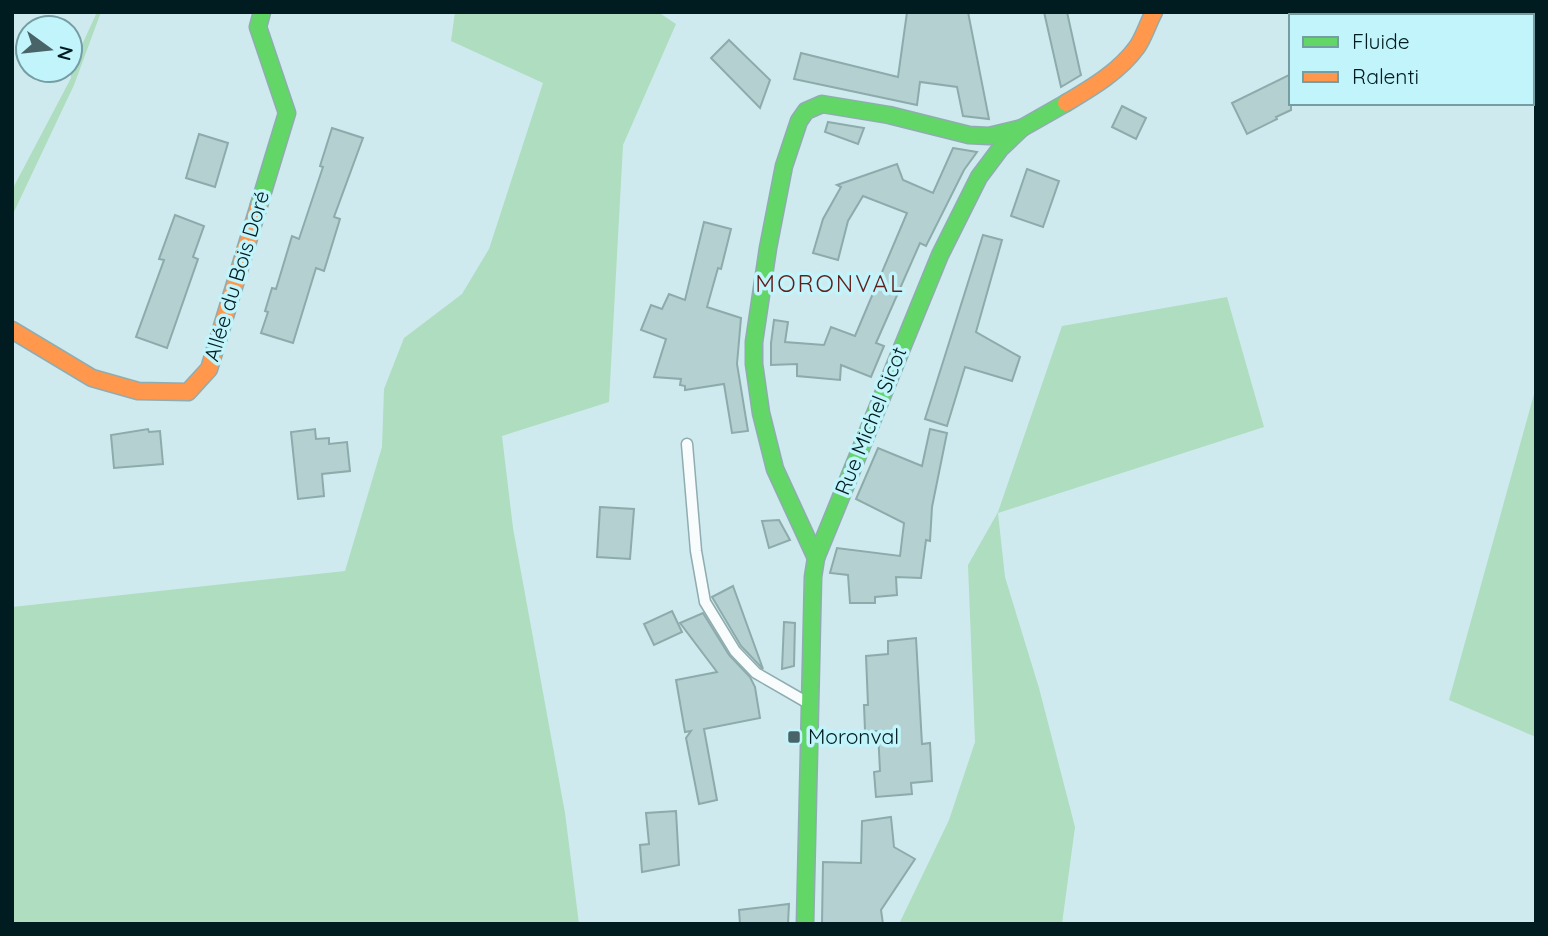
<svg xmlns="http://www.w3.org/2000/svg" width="1548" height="936" font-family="Quicksand,sans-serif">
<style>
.green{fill:#aeddbf}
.building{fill:#b4d0d0;stroke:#8dabab;stroke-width:2}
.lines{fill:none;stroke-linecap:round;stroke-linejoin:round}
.lane-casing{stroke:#8facb0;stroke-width:13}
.fast-casing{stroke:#8facb0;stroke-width:19}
.slow-casing{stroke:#8facb0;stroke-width:19}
.lane{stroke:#f8fcfc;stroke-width:10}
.fast{stroke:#63d668;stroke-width:16}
.slow{stroke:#ff974d;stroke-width:16}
.poi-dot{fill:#496468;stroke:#c2f4fb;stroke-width:2.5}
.labels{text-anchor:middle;stroke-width:7;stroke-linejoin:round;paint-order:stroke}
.street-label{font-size:21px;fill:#011c20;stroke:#c2f4fb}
.poi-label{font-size:21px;fill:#011c20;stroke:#c2f4fb;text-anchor:start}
.quarter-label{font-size:24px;letter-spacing:2px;fill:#631e1a;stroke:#c2f4fb}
</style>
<rect width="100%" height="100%" fill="#cfeaee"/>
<g class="green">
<path d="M97,12H101L74,85L12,216V190L71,78V69Z"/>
<path d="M455,12H658L676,24L623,145L609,402L502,436L513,528L565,813L579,924H12V607L345,571L382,447L384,389L404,338L462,294L489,249L543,83L451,41Z"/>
<path d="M1227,297L1264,427L998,513L1005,577L1039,688L1075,827L1062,924H899L949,820L975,742L968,565L998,512L1062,326Z"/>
<path d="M1536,387V737L1449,700Z"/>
</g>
<g class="building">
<path d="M907,12H968L989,119L963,116L957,87L920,82L917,105L794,79L801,53L898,77Z"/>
<path d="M1044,12H1067L1080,71L1081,75L1061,87Z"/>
<path d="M729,40L770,80L760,108L711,58Z"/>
<path d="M1291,74V110L1276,117L1277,119L1247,134L1232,103Z"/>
<path d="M1122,106L1146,118L1136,139L1112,127Z"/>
<path d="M828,122L864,128L858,144L825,132Z"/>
<path d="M332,128L363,138L334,217L340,219L324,271L316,268L293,343L261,333L268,312L265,311L272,288L276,289L292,236L299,239L323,167L320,166Z"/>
<path d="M199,134L228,143L215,187L186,178Z"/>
<path d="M953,148L977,152L964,170L926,246L920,243L876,343L884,346L871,377L841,365L840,380L797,376V364L771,365V343L774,320L788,322L785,342L824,345L831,327L855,336L907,213L863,196L848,221L838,260L813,253L823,219L841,187L837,185L897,164L903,180L933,193Z"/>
<path d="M1027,169L1059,181L1043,227L1011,216Z"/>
<path d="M175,215L204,226L193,257L198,259L167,348L136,337L164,260L159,259Z"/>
<path d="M704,222L731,229L721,269L718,268L707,307L741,318L737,364L748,431L732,433L724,384L685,390V386L680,385L681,379L654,377L666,339L641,330L651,305L662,309L669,294L685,300Z"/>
<path d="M983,235L1002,240L976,332L1020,357L1012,381L965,367L947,426L925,419Z"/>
<path d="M148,429L149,432L160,431L163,464L114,468L111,435Z"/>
<path d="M315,429L316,439L329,438V444L347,442L350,471L322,474L324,496L298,499L291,432Z"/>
<path d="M930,429L947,433L932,507L930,541L926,540L921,578L896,577L897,595L875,597V603H850L848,575L830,573L837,548L900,556L904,523L856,499L878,448L922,466Z"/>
<path d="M600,507L634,509L630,559L597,557Z"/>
<path d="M779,520L790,540L769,548L762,521Z"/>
<path d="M733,586L763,669L741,646L712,597Z"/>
<path d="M672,611L682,632L654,645L644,624Z"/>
<path d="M703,613L729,655L750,677L755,687L760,718L704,729L717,800L699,804L686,738L691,731L685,732L676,680L717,672L680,623Z"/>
<path d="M784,622L795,623L794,666L782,669Z"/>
<path d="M916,638L922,744L930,743L932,781L911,783L912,794L876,797L874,772L880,771L878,731H865L864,705H868L866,656L888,654V641Z"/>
<path d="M676,811L679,865L642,872L640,845L649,844L646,813Z"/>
<path d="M891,817L894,847L915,859L881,910L883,924H822L823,862L861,863L862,821Z"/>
<path d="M789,904L788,924H740L739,910Z"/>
</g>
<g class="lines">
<g class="lane-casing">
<path id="lane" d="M687,444L696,551L705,602L735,651L756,673L808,703"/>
</g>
<g class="fast-casing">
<g id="fast">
<path d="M259,205L287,113L258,27L262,12"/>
<path d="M816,558L775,469L761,413L754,364V342L768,248L784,166L799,121L806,111L822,104L889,115L969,135L989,136L1022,128"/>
<path d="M805,924L813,577L816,558L940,255L979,177L1000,149L1022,128L1066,103"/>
</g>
</g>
<g class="slow-casing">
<g id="slow">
<path d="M1066,103C1091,88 1119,72 1137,47C1144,37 1148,23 1154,12"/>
<path d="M12,330L92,378L138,391L188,392L209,369L259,205"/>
</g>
</g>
<use href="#lane" class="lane"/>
<use href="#fast" class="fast"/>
<use href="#slow" class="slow"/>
</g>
<rect class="poi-dot" x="787" y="730" width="14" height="14" rx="3.5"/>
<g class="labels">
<g class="street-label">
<text transform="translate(237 276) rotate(-73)" y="7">Allée du Bois Doré</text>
<text transform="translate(871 421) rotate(-68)" y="7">Rue Michel Sicot</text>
</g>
<g class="poi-label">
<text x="808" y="744">Moronval</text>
</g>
<g class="quarter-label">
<text x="830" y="292">MORONVAL</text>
</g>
</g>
<rect width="1548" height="936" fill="none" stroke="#011c20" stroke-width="28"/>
<rect x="1289" y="14" width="245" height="91" fill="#c2f4fb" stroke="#759ea3" stroke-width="2"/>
<rect x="1303" y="37" width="35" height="10" fill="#63d668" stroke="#759ea3" stroke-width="2"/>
<text x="1352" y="49" font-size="21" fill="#011c20">Fluide</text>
<rect x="1303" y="72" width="35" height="10" fill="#ff974d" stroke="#759ea3" stroke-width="2"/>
<text x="1352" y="84" font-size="21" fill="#011c20">Ralenti</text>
<g transform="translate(49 49) rotate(105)"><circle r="33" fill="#c2f4fb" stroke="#759ea3" stroke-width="2"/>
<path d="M0-5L12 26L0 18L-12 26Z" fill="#496468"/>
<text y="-10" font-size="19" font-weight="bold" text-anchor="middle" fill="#011c20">N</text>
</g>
</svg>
